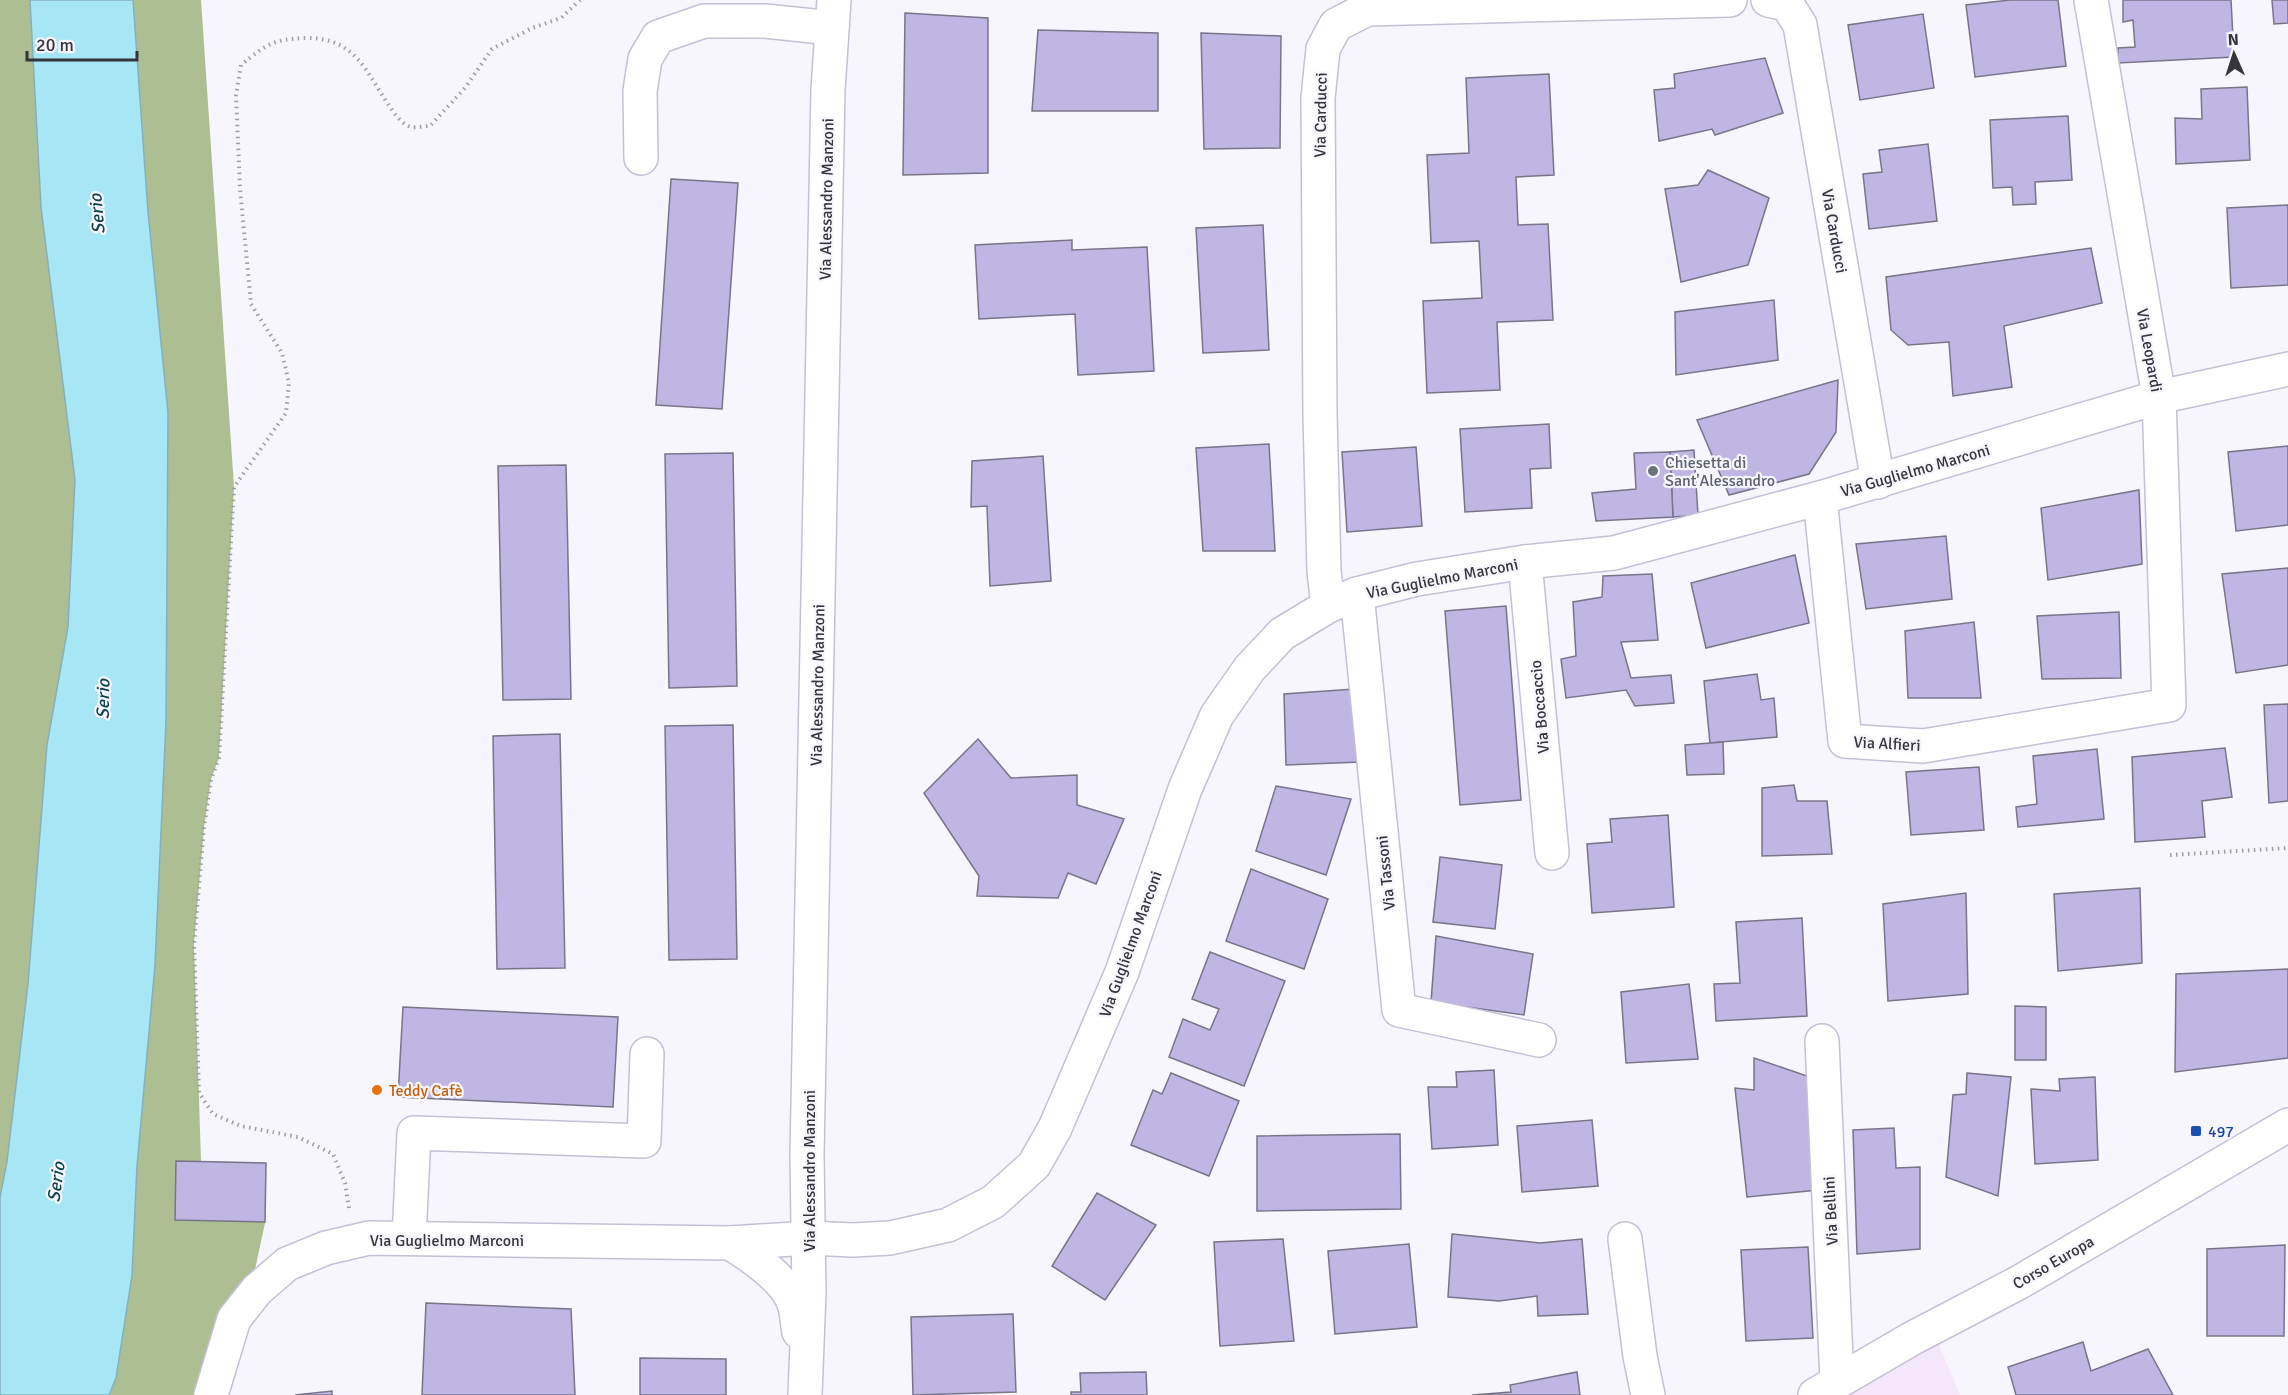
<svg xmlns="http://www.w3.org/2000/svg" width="2288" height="1395" font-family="Signika,sans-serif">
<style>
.industrial{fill:#f4e7fb}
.forest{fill:#adbf92}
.water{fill:#a7e6f4;stroke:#85b1bd;stroke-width:1.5}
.building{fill:#c0b6e4;stroke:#787589;stroke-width:1.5}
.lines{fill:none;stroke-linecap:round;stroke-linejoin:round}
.minor-casing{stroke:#c5c0d6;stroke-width:36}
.path{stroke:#9f9da6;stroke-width:4;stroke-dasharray:1.5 4.5;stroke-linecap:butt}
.minor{stroke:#fff;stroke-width:33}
.worship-dot{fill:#6b7280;stroke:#f7f5fe;stroke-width:2}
.food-dot{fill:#e8710a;stroke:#f7f5fe;stroke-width:2}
.transit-dot{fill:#1a4fb4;stroke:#f7f5fe;stroke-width:2}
.labels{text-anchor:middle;stroke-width:4.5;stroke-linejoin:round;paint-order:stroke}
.street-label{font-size:16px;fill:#36343d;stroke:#f7f5fe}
.worship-label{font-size:16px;fill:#5b616d;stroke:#f7f5fe;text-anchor:start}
.food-label{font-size:16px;fill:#c56008;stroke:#f7f5fe;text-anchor:start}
.transit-label{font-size:16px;fill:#164399;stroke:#f7f5fe;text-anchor:start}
.water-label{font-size:18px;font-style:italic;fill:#0c444f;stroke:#f7f5fe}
</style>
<rect width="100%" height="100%" fill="#f7f5fe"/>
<path class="industrial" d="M1936,1338L1960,1395H1843Z"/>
<g class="forest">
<path d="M0,0H30L41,207L75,480L68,627L47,745L28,984L7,1162L0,1197Z"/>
<path d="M133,0H201L234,487L219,758L211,779L204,828L194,944L201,1161L266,1163L265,1223L228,1395H109L116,1378L132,1275L137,1166L155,965L166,721L168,413L148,212Z"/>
</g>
<path class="water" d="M30,0H133L148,212L168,413L166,721L155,965L137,1166L132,1275L116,1378L109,1395H0V1197L7,1162L28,984L47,745L68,627L75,480L41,207Z"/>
<g class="building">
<path d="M2010,0H2058L2066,66L1975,77L1966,5Z"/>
<path d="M2123,0H2231L2234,57L2118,63V48L2135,47L2133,20L2123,22Z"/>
<path d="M2272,0H2288V23L2274,24Z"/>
<path d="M905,13L988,18V173L903,175Z"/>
<path d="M1923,14L1934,88L1860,100L1848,25Z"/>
<path d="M1038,30L1158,33V111H1032Z"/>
<path d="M1201,33L1281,36L1280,148L1204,149Z"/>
<path d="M1765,58L1783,113L1715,135L1712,129L1659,141L1654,90L1675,88L1674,74Z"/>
<path d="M1549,74L1554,175L1516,177L1518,225L1548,224L1553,320L1497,322L1500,390L1427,393L1423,301L1482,298L1479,241L1431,243L1427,155L1469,153L1466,78Z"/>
<path d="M2247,87L2250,160L2176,164L2175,118L2202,119L2201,89Z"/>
<path d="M2068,116L2072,180L2035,182L2036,204L2013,205L2012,187L1993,188L1990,120Z"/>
<path d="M1928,144L1937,221L1869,229L1863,174L1882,172L1879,150Z"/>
<path d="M1708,170L1769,198L1748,265L1681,282L1665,189L1698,185Z"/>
<path d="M671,179L738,183L722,409L656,405Z"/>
<path d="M2288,205V285L2231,288L2227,208Z"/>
<path d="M1263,225L1269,350L1203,353L1196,228Z"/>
<path d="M1072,240V250L1147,247L1154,371L1078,375L1075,314L979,319L975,245Z"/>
<path d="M2091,248L2102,303L2004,326L2012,387L1953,396L1949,342L1908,345L1891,330L1886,277Z"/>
<path d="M1774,300L1778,360L1676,375L1675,312Z"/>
<path d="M1838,380L1836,432L1809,474L1729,495L1697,420Z"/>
<path d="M1549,424L1551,468L1530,469L1532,508L1465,512L1460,429Z"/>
<path d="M1269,444L1275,551H1203L1196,448Z"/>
<path d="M2288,446V525L2236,531L2228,452Z"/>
<path d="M1416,447L1422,526L1347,532L1342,452Z"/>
<path d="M1694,450L1698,515L1673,517L1670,452Z"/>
<path d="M1670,452L1673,517L1596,521L1592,493L1636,489L1634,453Z"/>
<path d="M733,453L737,686L669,688L665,454Z"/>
<path d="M1043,456L1051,581L990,586L987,506L971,507L972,461Z"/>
<path d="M566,465L571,699L503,700L498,466Z"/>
<path d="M2139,490L2142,564L2048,580L2041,508Z"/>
<path d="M1946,536L1952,599L1866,609L1856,544Z"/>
<path d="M1795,555L1809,623L1706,648L1691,583Z"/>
<path d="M2288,568V665L2236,673L2222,574Z"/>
<path d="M1652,574L1658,640L1621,642L1631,678L1671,675L1674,703L1635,706L1626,690L1566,698L1561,659L1576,656L1573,602L1602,597L1603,576Z"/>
<path d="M1506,606L1521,800L1460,805L1445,611Z"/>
<path d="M2119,612L2121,678L2042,679L2037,616Z"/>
<path d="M1974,622L1981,698H1908L1905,631Z"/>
<path d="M1757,674L1761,700L1774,698L1777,737L1710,743L1704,681Z"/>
<path d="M1354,689L1360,762L1286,765L1284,694Z"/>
<path d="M2288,704V801L2269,803L2264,705Z"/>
<path d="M733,725L737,959L669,960L665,726Z"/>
<path d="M560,734L565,968L497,969L493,736Z"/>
<path d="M978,739L1011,778L1077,775V805L1124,819L1096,884L1068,873L1058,898L977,896L979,876L924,793Z"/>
<path d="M1723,742L1724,774L1687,775L1685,745Z"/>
<path d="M2225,748L2232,797L2202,801L2205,837L2135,842L2132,757Z"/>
<path d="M2097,749L2104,819L2018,827L2016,807L2037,804L2033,756Z"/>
<path d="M1979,767L1984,830L1911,835L1906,772Z"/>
<path d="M1794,785L1797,801H1827L1832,854L1762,856V788Z"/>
<path d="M1276,786L1351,799L1326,875L1256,851Z"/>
<path d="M1668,815L1674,907L1592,913L1587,844L1612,842L1610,819Z"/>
<path d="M1440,857L1502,865L1495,929L1433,922Z"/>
<path d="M1251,869L1328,899L1304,969L1226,941Z"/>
<path d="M2140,888L2142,963L2058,971L2054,894Z"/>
<path d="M1966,893L1968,994L1888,1001L1883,904Z"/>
<path d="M1802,918L1807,1016L1716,1021L1714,984L1740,983L1736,922Z"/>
<path d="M1436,936L1533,954L1524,1015L1431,1002Z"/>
<path d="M1210,952L1285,981L1244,1086L1169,1057L1183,1019L1210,1030L1219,1009L1192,999Z"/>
<path d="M2288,969V1058L2175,1072L2176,974Z"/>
<path d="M1689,984L1698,1059L1626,1063L1621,992Z"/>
<path d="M2015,1006L2046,1007V1060H2015Z"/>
<path d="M403,1007L618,1017L613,1107L398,1097Z"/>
<path d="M1754,1058L1807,1076L1818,1190L1747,1197L1735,1088L1754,1090Z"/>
<path d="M1494,1070L1498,1145L1432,1149L1428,1087H1457L1456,1072Z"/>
<path d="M1171,1073L1239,1101L1209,1176L1131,1145L1153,1090L1162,1094Z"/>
<path d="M1967,1073L2011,1077L1998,1196L1946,1177L1953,1095L1966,1094Z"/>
<path d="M2095,1077L2098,1160L2035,1164L2031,1089L2060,1091L2059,1079Z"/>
<path d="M1592,1120L1598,1186L1522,1192L1517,1126Z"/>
<path d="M1894,1128L1896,1168L1920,1167V1249L1857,1254L1853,1130Z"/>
<path d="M1400,1134L1401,1209L1257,1211V1136Z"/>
<path d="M176,1161L266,1163L265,1222L175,1220Z"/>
<path d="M1097,1193L1156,1225L1105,1300L1052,1266Z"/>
<path d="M1452,1234L1540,1243L1582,1239L1588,1314L1538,1316L1537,1296L1499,1301L1448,1297Z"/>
<path d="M1283,1239L1294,1341L1220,1346L1214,1242Z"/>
<path d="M1409,1244L1417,1327L1335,1334L1328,1251Z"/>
<path d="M2285,1245L2284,1336H2207V1249Z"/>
<path d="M1808,1247L1813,1338L1746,1341L1741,1250Z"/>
<path d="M426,1303L571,1309L575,1395H422Z"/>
<path d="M1013,1314L1016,1392L913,1395L911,1317Z"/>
<path d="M2083,1342L2091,1371L2148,1349L2173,1395H2016L2008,1367Z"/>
<path d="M640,1358L726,1359V1395H640Z"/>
<path d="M1146,1372L1147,1395H1071V1392H1081L1080,1373Z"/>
<path d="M1577,1372L1580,1395H1472L1511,1392L1510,1385Z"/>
<path d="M332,1391V1395H295Z"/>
</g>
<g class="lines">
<g class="minor-casing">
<g id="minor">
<path d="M1768,0L1787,4L1800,25L1878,482"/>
<path d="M641,158L640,91L645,59L658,37L704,21H765L832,28"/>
<path d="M1820,498L1845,741L1923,746L2169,705L2159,397L2091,0"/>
<path d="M1525,562L1552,853"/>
<path d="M1357,594L1399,1010L1539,1040"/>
<path d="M1328,606L1324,571L1320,415L1318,98L1323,49L1332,32L1336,25L1367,9L1730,0"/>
<path d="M1822,1041L1837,1381"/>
<path d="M409,1238L414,1133L644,1141L647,1054"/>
<path d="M1625,1239L1640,1356L1648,1395"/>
<path d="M730,1243C750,1255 787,1280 794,1304C797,1312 797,1323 799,1332"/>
<path d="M211,1395L234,1319L257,1290L287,1264L326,1248L369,1238L730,1243L809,1238L853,1240L890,1238L948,1225L993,1202L1034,1165L1055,1128L1122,972L1185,789L1217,715L1250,668L1282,634L1328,606L1357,594L1417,579L1525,562L1614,553L1820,498L2159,397L2288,369"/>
<path d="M805,1395L809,1292L807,1155L828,90L834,0"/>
<path d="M1815,1395L1911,1339L2018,1283L2288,1125"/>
</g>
</g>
<g class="path">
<path d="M2170,855L2288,848"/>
<path d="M349,1208L345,1183L333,1154L298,1137L241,1126L213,1114L199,1093L194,944L204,828L211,779L219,758L234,487L286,413L289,383L282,353L251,304L240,189L236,95L241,65C267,44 273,39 307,38C355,38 365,70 388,104C394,113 401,124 411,127C416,128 425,126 430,126L465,88L492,49L532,28L561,18L580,0"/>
</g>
<use href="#minor" class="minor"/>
</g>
<circle class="worship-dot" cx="1653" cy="471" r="6"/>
<circle class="food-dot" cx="377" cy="1090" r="6"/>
<rect class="transit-dot" x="2190" y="1125" width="12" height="12" rx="3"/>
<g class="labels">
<g class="street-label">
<text transform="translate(1320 115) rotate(-89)" y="6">Via Carducci</text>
<text transform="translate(826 199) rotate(-89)" y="6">Via Alessandro Manzoni</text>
<text transform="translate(1835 231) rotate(80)" y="6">Via Carducci</text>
<text transform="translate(2150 350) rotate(80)" y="6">Via Leopardi</text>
<text transform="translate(1915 470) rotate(-16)" y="6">Via Guglielmo Marconi</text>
<text transform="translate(1442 578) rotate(-11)" y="6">Via Guglielmo Marconi</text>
<text transform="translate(817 685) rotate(-89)" y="6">Via Alessandro Manzoni</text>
<text transform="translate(1539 707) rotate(-95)" y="6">Via Boccaccio</text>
<text transform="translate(1887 743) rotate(3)" y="6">Via Alfieri</text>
<text transform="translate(1385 873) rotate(-96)" y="6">Via Tassoni</text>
<text transform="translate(1130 944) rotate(-70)" y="6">Via Guglielmo Marconi</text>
<text transform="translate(809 1171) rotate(-90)" y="6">Via Alessandro Manzoni</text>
<text transform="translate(1830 1211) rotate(-93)" y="6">Via Bellini</text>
<text x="447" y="1246">Via Guglielmo Marconi</text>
<text transform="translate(2053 1262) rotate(-30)" y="6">Corso Europa</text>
</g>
<g class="worship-label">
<text x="1665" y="468">Chiesetta di<tspan x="1665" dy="18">Sant'Alessandro</tspan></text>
</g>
<g class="food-label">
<text x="389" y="1096">Teddy Cafè</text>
</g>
<g class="transit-label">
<text x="2208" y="1137">497</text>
</g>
<g class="water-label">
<text transform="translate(97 214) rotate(-95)" y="6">Serio</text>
<text transform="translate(103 699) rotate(-89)" y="6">Serio</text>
<text transform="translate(56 1182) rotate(-82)" y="6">Serio</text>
</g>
</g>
<g transform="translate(2234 54) rotate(357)" stroke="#f7f5fe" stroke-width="4.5" paint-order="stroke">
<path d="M0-4.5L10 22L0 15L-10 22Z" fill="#36343d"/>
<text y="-9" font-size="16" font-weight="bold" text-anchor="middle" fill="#36343d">N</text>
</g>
<path d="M27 51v9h110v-9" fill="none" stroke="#36343d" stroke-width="3"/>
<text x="36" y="51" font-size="18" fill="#36343d" stroke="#f7f5fe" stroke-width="4.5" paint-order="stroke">20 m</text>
</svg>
